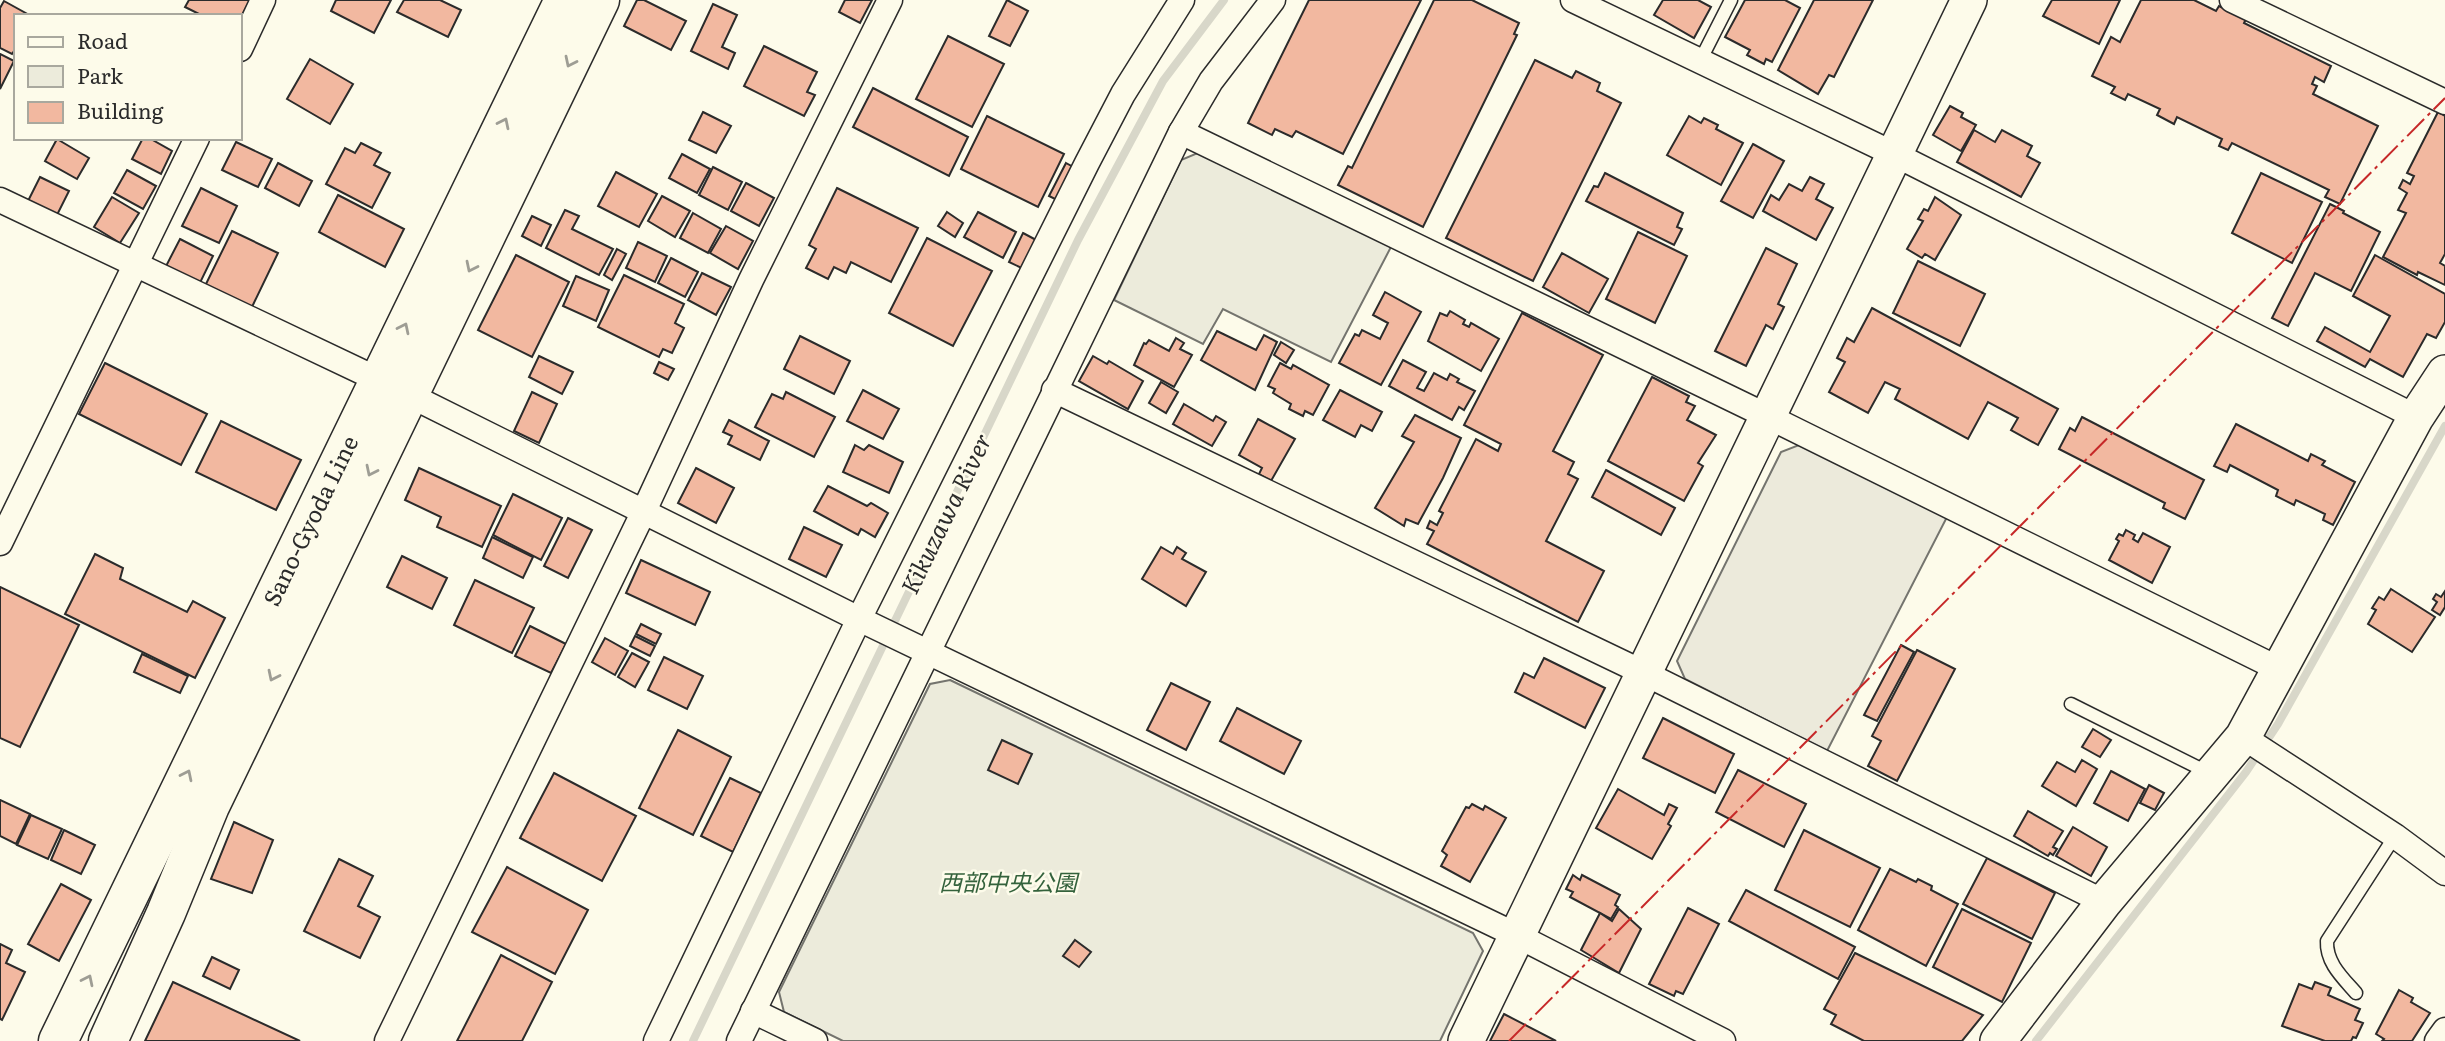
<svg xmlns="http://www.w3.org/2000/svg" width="2445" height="1041" font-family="Literata,'Noto Sans JP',serif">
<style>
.green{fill:#ecebdb;stroke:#74746e;stroke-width:2}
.parking{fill:#eceadb;stroke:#74746e;stroke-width:2}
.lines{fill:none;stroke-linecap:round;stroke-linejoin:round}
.stream{stroke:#d8d7c9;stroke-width:8}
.building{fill:#f2b8a0;stroke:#2b2b2b;stroke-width:2}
.lane-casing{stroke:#2b2b2b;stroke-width:15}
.street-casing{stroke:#2b2b2b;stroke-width:27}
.secondary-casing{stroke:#2b2b2b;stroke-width:38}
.primary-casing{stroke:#2b2b2b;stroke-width:41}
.lane{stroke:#fdfbea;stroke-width:12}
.street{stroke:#fdfbea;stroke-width:24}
.secondary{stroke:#fdfbea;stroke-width:35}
.primary{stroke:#fdfbea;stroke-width:38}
.power{stroke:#c62828;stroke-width:2;stroke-dasharray:24 5 3.5 5;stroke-linecap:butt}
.oneway{stroke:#9e9d94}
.labels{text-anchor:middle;stroke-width:5;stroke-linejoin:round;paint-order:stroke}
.street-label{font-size:23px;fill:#2b2b2b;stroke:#fdfbea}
.park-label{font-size:23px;font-style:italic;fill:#34623c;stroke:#fdfbea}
.water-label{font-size:24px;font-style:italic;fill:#2b2b2b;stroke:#fdfbea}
</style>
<rect width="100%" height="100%" fill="#fdfbea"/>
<g class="green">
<path d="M1200,152L1392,245L1331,362L1223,309L1203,344L1114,300L1181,160Z"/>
<path d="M950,680L1473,933L1483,951L1440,1041H843L784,1012L779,992L930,684Z"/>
</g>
<path class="parking" d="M1799,445L1947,517L1827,751L1685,679L1677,661L1781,452Z"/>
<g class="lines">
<g class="stream">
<path d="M693,1041L1078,240L1163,81L1224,0"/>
<path d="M2036,1041L2246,772L2278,724L2445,426"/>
</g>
</g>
<g class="building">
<path d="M189,0H250L240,19V16H203L185,7Z"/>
<path d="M336,0H391L374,33L331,11Z"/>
<path d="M404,0H440L461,10L448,37L397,12Z"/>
<path d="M637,0H644L686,21L671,50L624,26Z"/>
<path d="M845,0H872L860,23L839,12Z"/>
<path d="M1007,0L1028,11L1010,46L989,36Z"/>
<path d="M1309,0H1421L1343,154L1296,131L1292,137L1275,129L1272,135L1248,123Z"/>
<path d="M1434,0H1472L1519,23L1514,34L1517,35L1423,227L1338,185L1348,166L1352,168Z"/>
<path d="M1663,0H1698L1711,7L1694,38L1654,15Z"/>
<path d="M1745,0H1785L1800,8L1772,62L1766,59L1764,64L1747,55L1750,50L1725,37Z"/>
<path d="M1814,0H1873L1834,77L1829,75L1818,94L1778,70Z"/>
<path d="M2052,0H2120L2099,44L2043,16Z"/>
<path d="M2141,0H2194L2216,11L2219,6L2246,19L2244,23L2331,66L2324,82L2315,77L2312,84L2317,86L2313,94L2378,126L2340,204L2325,197L2329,190L2232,143L2228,150L2219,146L2222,139L2177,117L2174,124L2157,115L2160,109L2128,94L2125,100L2111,93L2115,87L2092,76L2111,37L2120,42Z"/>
<path d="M4,1L31,16H16V48L12,54L0,48V8Z"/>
<path d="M713,4L737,15L722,47L735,53L728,69L691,51Z"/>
<path d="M948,36L1004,64L972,127L916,99Z"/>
<path d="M764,46L817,72L807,92L815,95L804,116L744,86Z"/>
<path d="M0,54L14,61L0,89Z"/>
<path d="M310,59L353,84L330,124L287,99Z"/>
<path d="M1535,60L1572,78L1576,71L1600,83L1597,91L1621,103L1533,281L1446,238Z"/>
<path d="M873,88L968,137L949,176L853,127Z"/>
<path d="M1950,106L1963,113L1961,117L1976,125L1961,151L1933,135Z"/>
<path d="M703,112L731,126L716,153L689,140Z"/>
<path d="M2438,112L2445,116V254L2440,263L2445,266V285L2418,272L2417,275L2383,257L2406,213L2398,210L2407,193L2399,188L2403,180L2410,184L2414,176L2407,173Z"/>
<path d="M987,116L1064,154L1038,207L961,169Z"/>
<path d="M1689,116L1701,123L1704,118L1718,125L1716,129L1743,143L1721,185L1667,155Z"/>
<path d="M1974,130L1995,142L2002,130L2032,146L2027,156L2040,163L2021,197L1957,162Z"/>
<path d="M143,138H149L172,151L161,174L132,159Z"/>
<path d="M57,139L89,158L77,179L45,161Z"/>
<path d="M236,142L272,159L258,187L222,170Z"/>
<path d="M361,143L381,153L374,165L390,173L372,208L326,184L345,148L355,153Z"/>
<path d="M1753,144L1784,161L1753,218L1721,201Z"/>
<path d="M682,154L710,169L697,193L669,178Z"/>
<path d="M278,163L312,181L299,206L265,188Z"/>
<path d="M1066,163L1075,168L1059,201L1049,196Z"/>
<path d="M713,167L742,182L728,210L699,195Z"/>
<path d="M127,170L156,186L143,209L114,193Z"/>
<path d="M616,172L657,194L639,227L598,206Z"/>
<path d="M1605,173L1683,213L1677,227L1682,229L1674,245L1586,201L1594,186L1598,187Z"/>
<path d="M2261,173L2322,202L2292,263L2232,233Z"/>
<path d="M40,177L69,191L57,215L28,201Z"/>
<path d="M1810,177L1824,184L1816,199L1833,208L1816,240L1763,211L1771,195L1779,200L1789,184L1802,191Z"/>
<path d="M746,183L774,198L759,226L731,211Z"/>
<path d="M201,188L237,206L219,243L182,226Z"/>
<path d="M837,188L918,228L891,282L851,262L846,273L834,267L828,279L806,268L816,249L809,245Z"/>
<path d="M338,195L404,229L385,267L319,232Z"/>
<path d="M662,196L690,211L675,237L648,221Z"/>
<path d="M112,197L139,213L120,243L94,227Z"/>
<path d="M1935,197L1961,215L1935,260L1925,254L1922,258L1907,249L1923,221L1918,219L1924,209L1928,211Z"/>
<path d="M2330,204L2344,211L2343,213L2380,232L2351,291L2315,273L2288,326L2272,318Z"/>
<path d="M565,210L579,216L572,229L613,249L599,275L546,248Z"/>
<path d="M947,212L963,223L955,237L938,226Z"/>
<path d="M978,212L1016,232L1003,258L964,237Z"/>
<path d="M693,213L721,229L708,253L680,238Z"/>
<path d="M532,216L551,225L541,246L522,236Z"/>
<path d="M726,226L753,241L738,269L710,253Z"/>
<path d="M232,231L278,253L251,309L205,286Z"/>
<path d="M1638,232L1687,256L1655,323L1606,299Z"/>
<path d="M1023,233L1040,242L1026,270L1009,262Z"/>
<path d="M927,238L992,271L953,346L889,313Z"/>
<path d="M180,239L213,256L197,289L163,272Z"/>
<path d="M638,242L667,256L655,282L626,268Z"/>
<path d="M1766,248L1797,264L1778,304L1784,307L1773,329L1766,325L1746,366L1715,351Z"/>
<path d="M617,249L626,254L612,280L604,275Z"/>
<path d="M1562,253L1608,279L1589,313L1543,287Z"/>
<path d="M516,255L569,282L532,357L478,330Z"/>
<path d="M2375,255L2445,294V322L2436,338L2427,334L2403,377L2370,359L2365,367L2317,341L2325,327L2370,352L2390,316L2353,296Z"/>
<path d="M671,258L698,272L685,297L658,283Z"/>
<path d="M1918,261L1985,294L1960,346L1893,313Z"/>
<path d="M702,273L731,287L716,315L688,300Z"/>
<path d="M624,275L684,304L675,323L684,328L672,353L663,349L659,357L598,327Z"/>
<path d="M576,276L609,290L596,321L563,306Z"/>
<path d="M1385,292L1421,312L1381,385L1339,363L1355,334L1359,336L1362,330L1380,339L1388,323L1373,315Z"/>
<path d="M1872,308L2058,409L2038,445L2011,430L2018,418L1988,402L1968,439L1895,399L1900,389L1885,382L1868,413L1829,392L1845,362L1837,358L1847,338L1854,342Z"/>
<path d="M1450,311L1465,320L1463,324L1469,327L1471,323L1499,339L1481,371L1428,341L1440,313L1447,316Z"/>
<path d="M1522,313L1603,355L1553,451L1574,462L1568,474L1578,479L1546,541L1604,571L1578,622L1427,544L1434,531L1427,528L1430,521L1437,525L1443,513L1439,511L1476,439L1498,451L1501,444L1464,425Z"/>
<path d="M1217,331L1256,350L1264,335L1277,342L1255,390L1201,360Z"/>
<path d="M800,336L850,361L834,394L784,369Z"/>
<path d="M1176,338L1184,343L1180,349L1192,355L1174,387L1134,365L1144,343L1146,344L1149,340L1169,351Z"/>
<path d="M1281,342L1294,350L1286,363L1274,355Z"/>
<path d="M539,356L573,372L562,394L529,377Z"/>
<path d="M1093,356L1107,364L1109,361L1143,381L1128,409L1079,381Z"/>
<path d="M1403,360L1426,372L1417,388L1424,391L1434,373L1447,380L1450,374L1459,379L1457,382L1475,391L1464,410L1459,407L1452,420L1389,386Z"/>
<path d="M659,362L674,369L668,380L654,373Z"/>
<path d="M105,363L207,414L181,465L79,414Z"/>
<path d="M1280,363L1291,369L1293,365L1329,385L1313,415L1305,411L1303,416L1289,409L1291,404L1273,393L1275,389L1268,386Z"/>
<path d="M1652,377L1689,396L1686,402L1695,406L1687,420L1716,435L1698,463L1703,466L1684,501L1608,461Z"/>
<path d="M1161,382L1178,392L1166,413L1149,403Z"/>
<path d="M863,390L899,409L883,439L847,421Z"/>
<path d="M1340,390L1382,412L1372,431L1361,425L1355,437L1323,420Z"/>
<path d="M532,392L557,404L539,443L514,431Z"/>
<path d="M786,392L835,417L814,457L755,427L772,394L783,399Z"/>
<path d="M1184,404L1213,421L1216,416L1226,422L1212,446L1173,424Z"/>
<path d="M1415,415L1461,438L1443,478L1418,524L1406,519L1404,526L1375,508L1414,442L1402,436Z"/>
<path d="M2082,417L2204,480L2185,519L2163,508L2165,503L2059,449L2070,428L2075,431Z"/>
<path d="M1258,419L1295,439L1271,481L1259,474L1262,468L1239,455Z"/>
<path d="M729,420L769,441L760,460L728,444L732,436L723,432Z"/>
<path d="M221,421L301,460L276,510L196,472Z"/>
<path d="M2236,424L2308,461L2311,454L2325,461L2322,465L2355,482L2333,525L2323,520L2325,514L2296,500L2294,505L2276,496L2278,490L2230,465L2227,472L2214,466Z"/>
<path d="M855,445L864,450L869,445L903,462L889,493L843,472Z"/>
<path d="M419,468L501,506L482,547L437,527L441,517L405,500Z"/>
<path d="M696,468L734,488L716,523L678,503Z"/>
<path d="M1606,470L1675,508L1661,535L1592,497Z"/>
<path d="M828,486L867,506L871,503L888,513L875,537L861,529L858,535L814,511Z"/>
<path d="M513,494L562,518L541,560L493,535Z"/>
<path d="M568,518L592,530L568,578L544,566Z"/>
<path d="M804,527L842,545L826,577L789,559Z"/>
<path d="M2126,530L2135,535L2133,539L2138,542L2143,533L2170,547L2152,583L2109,560L2119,541L2116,539L2119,534L2123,536Z"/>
<path d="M492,537L533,557L523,578L483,558Z"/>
<path d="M1161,547L1173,554L1177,547L1186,553L1182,559L1206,572L1186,606L1142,579Z"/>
<path d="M95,554L123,568L120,579L187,612L193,601L225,618L195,678L65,614Z"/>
<path d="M402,556L447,578L432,609L387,587Z"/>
<path d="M641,560L710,592L695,625L626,593Z"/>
<path d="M475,580L534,608L512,653L454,625Z"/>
<path d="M0,587L79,625L20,747L0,738Z"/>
<path d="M2391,589L2435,617L2412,652L2368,624L2376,610L2372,608L2379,597L2384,600Z"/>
<path d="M2445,591V607L2440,615L2432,610L2437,602L2433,599L2436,594L2441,597Z"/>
<path d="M641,624L661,634L656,644L636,634Z"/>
<path d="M530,626L566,644L551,673L515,656Z"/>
<path d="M635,636L655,646L650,656L630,646Z"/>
<path d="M605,638L628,651L615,675L592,662Z"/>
<path d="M1901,645L1914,652L1877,721L1864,715Z"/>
<path d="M1917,650L1955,669L1897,781L1868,766L1881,741L1872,736Z"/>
<path d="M632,653L649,662L635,687L618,677Z"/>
<path d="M142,654L188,676L180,693L134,672Z"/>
<path d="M664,657L703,676L687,709L648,690Z"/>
<path d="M1544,658L1605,688L1585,728L1515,692L1524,673L1534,678Z"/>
<path d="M1171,683L1210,702L1186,750L1147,730Z"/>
<path d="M1237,708L1301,741L1284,774L1220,741Z"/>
<path d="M1663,718L1734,754L1715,793L1643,758Z"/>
<path d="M2093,729L2111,740L2100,757L2082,747Z"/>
<path d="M678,730L731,757L693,835L639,808Z"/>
<path d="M1002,740L1032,754L1018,784L988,770Z"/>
<path d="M2082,760L2097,769L2076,806L2042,786L2057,762L2075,772Z"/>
<path d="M1738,770L1806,804L1784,847L1716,812Z"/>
<path d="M2111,771L2145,789L2128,821L2094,803Z"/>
<path d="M554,773L636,816L602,881L520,838Z"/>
<path d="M730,778L761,793L733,852L701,836Z"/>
<path d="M2149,785L2164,793L2155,810L2140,803Z"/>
<path d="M1618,789L1664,815L1669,804L1677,808L1668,824L1671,826L1652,859L1596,828Z"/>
<path d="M0,800L30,814L16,844L0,836Z"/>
<path d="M1472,804L1483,810L1485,806L1506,818L1470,882L1441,866L1447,855L1442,851L1466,807L1469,808Z"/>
<path d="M2028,811L2063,831L2053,847L2057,849L2053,855L2050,853L2048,856L2014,836Z"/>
<path d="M31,815L62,829L48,859L17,845Z"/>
<path d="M234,822L273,840L252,893L211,879Z"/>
<path d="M2073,827L2107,847L2091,876L2056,856Z"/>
<path d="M64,830L95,845L81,874L51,860Z"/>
<path d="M1804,830L1880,868L1850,927L1775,890Z"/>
<path d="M1987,858L2055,893L2032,939L1963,904Z"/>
<path d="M339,859L373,876L358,906L380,917L360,958L304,931Z"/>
<path d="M507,867L588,910L555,974L472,932Z"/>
<path d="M1890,869L1916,882L1918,879L1932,886L1931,890L1958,904L1926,966L1858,930Z"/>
<path d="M1573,875L1580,880L1582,875L1620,895L1615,905L1618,907L1611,919L1570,897L1573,892L1566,889Z"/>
<path d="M61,884L91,900L59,961L28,944Z"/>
<path d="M1746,890L1855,947L1838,979L1729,921Z"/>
<path d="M1688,908L1719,924L1683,994L1676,991L1674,996L1649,984Z"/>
<path d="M1619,909L1641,929L1619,973L1581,950L1600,913L1612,921Z"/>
<path d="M1962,909L2031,943L2002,1002L1933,967Z"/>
<path d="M1075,940L1091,952L1079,967L1063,956Z"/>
<path d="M0,944L12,950L6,963L25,972L2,1020L0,1019Z"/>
<path d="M1855,953L1983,1015L1962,1041H1864L1831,1024L1836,1015L1824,1009Z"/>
<path d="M501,955L552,982L522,1041H457Z"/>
<path d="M212,957L239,970L230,989L203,976Z"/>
<path d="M173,982L300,1041H145Z"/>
<path d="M2315,982L2331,988L2328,995L2360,1009L2355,1020L2363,1023L2356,1038L2353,1037L2351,1041H2325L2282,1026L2299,984L2312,989Z"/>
<path d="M2399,990L2413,998L2411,1002L2430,1013L2412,1041H2382L2384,1039L2376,1034Z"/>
<path d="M1504,1014L1556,1041H1490Z"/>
</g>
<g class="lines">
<g class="lane-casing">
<g id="lane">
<path d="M1700,61L1731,0"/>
<path d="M2071,704L2211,774"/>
<path d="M2356,993C2343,978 2326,963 2327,941L2395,836"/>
</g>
</g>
<g class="street-casing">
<g id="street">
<path d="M1573,0L1896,155L2416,417"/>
<path d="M2232,0L2445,102"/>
<path d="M240,49L263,0"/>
<path d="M1181,132L1769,417L2281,670"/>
<path d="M0,200L379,380L859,619L1518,936L1723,1041"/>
<path d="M1054,390L1644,673L2104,902"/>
<path d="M0,543L197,138"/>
<path d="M2243,737L2395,836L2445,873"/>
<path d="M753,1011L815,1041"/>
<path d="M387,1041L644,511L751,280L890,0"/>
<path d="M656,1041L859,619L1087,163L1123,94L1182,0"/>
<path d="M739,1041L1181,132L1211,81L1273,0"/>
<path d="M2437,1041L2445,1030"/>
</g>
</g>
<g class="secondary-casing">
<g id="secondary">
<path d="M1466,1041L1969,0"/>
<path d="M1998,1041L2104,902L2243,737L2416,417L2445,373"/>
</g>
</g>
<g class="primary-casing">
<g id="primary">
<path d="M58,1041L564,0"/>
<path d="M108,1041L166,913L210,806L600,0"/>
</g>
</g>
<use href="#lane" class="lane"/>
<use href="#street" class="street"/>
<use href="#secondary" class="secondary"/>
<use href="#primary" class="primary"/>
<path class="power" d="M1509,1041L2445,98"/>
</g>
<defs><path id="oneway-chevron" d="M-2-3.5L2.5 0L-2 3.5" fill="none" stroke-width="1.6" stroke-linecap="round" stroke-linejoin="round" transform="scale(1.75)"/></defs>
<g class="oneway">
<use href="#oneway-chevron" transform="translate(570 62) rotate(116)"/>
<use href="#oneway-chevron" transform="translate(504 123) rotate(-64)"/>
<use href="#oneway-chevron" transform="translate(471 267) rotate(116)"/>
<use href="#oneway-chevron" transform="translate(404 328) rotate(-64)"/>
<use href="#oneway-chevron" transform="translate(371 471) rotate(116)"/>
<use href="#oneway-chevron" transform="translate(273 676) rotate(116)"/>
<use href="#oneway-chevron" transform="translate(187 775) rotate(-64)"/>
<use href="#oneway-chevron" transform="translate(88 980) rotate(-64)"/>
</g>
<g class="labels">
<g class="street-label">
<text transform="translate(311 521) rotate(-64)" y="8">Sano-Gyoda Line</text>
</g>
<g class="park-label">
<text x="1008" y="891">西部中央公園</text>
</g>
<g class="water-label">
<text transform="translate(947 514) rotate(-64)" y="8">Kikuzawa River</text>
</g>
</g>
<rect x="14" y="14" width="228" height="126" fill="#fdfbea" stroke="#a9a89e" stroke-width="2"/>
<rect x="28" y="37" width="35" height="10" fill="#fdfbea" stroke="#a9a89e" stroke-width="2"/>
<text x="77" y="49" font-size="21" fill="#2b2b2b">Road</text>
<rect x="28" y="66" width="35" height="21" fill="#ecebdb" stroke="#a9a89e" stroke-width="2"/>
<text x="77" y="84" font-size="21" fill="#2b2b2b">Park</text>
<rect x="28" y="102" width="35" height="21" fill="#f2b8a0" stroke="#a9a89e" stroke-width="2"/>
<text x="77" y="119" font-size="21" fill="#2b2b2b">Building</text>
</svg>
